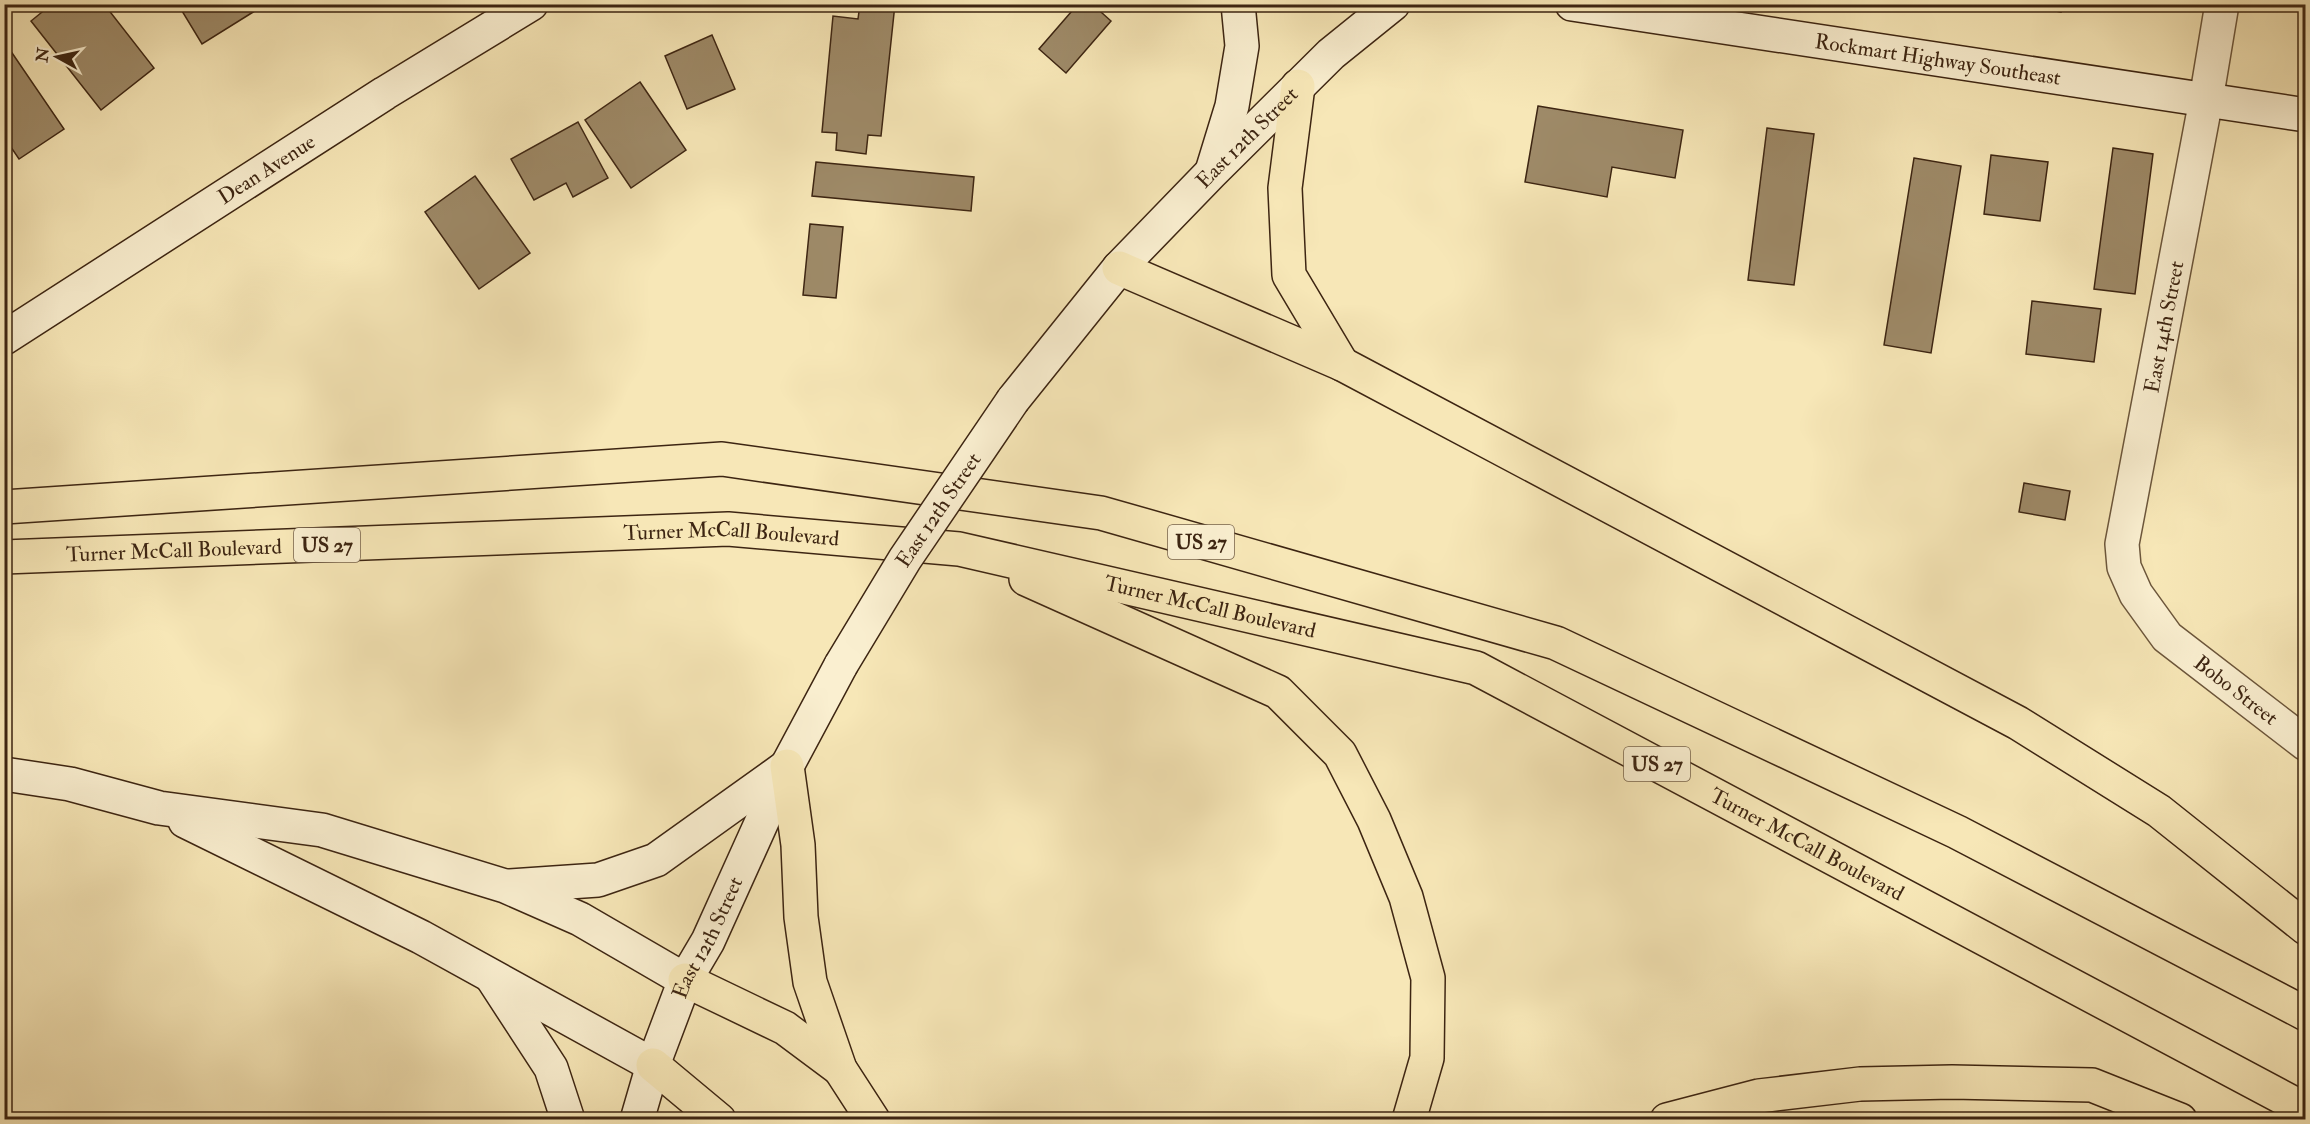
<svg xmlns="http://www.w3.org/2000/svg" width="2310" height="1124" font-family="'IM FELL Double Pica',serif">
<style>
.building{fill:#9e8a68;stroke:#3d2512;stroke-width:1.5}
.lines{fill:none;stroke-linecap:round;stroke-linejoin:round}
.street-casing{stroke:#6c563b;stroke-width:36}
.secondary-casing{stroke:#3d2512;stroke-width:36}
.highway-casing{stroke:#3d2512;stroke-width:36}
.street{stroke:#faefd0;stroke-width:33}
.secondary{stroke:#faefd0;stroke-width:33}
.highway{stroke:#f7e7b7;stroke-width:33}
.secondary-bridge-casing{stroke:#3d2512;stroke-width:36;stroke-linecap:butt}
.secondary-bridge{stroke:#faefd0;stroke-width:33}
.labels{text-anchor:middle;stroke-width:4.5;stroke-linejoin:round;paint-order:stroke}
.shield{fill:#faefd0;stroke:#76624b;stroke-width:1.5}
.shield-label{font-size:20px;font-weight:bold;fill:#3d2512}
.street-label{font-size:21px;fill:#3d2512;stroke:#faefd0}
</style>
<rect width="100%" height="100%" fill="#f7e7b7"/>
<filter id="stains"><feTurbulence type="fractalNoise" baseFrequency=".00333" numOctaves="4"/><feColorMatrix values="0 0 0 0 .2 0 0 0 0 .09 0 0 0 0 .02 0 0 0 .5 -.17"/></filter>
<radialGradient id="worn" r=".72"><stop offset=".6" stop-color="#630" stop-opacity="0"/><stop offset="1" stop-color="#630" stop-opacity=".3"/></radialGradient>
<g class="building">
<path d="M52,4H104L154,68L101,110L31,21Z"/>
<path d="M192,4H266L202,44L182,11Z"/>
<path d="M860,4H895L881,136L868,135L866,154L836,150L837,133L822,132L833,16L858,19Z"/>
<path d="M1078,4H1092L1111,21L1066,73L1039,49Z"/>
<path d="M2020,4H2062L2061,12Z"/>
<path d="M712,35L735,89L687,109L665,56Z"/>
<path d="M8,47L64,129L19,159L4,137V49Z"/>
<path d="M640,82L686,150L631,188L585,120Z"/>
<path d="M1538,106L1683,130L1675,178L1612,167L1607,197L1525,182Z"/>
<path d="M578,122L608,178L573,197L566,183L534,200L511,159Z"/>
<path d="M1767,128L1814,134L1794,285L1748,280Z"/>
<path d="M2113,148L2153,154L2135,294L2094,289Z"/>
<path d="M1991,155L2048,162L2040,221L1984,214Z"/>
<path d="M1914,158L1961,166L1931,353L1884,345Z"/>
<path d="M816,162L974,177L971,211L812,196Z"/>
<path d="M475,176L530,253L479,289L425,212Z"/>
<path d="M810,224L843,227L836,298L803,295Z"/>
<path d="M2032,301L2101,309L2094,362L2026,354Z"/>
<path d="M2024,483L2070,491L2065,520L2019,512Z"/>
</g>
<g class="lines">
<g class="street-casing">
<g id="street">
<path id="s1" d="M2222,4L2206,100L2122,544L2124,567L2136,594L2167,637L2306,744"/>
</g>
</g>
<g class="secondary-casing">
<g id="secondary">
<path id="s2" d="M1572,4L2306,115"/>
<path d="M1213,168L1232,106L1242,46L1238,4"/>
<path id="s3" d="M4,338L385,93L531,4"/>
<path id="s4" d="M1013,400L1119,268L1211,173L1331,54L1393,4"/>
<path d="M4,774L70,784L159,808L322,830L505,886L580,919L685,980"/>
<path d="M185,821L421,937L653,1065"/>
<path d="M510,886L598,880L656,860L786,767"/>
<path d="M493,979L551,1068L568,1120"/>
<path id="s5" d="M637,1120L653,1065L685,980L708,941L787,766L841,665"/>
</g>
</g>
<g class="highway-casing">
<g id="highway">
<path d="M1298,86L1285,188L1289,275L1342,364"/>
<path d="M1119,268L1342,364L2018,723L2159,811L2306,928"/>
<path d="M4,507L722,459L1101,513L1556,643L1957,832L2306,1014"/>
<path id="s6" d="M4,557L728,529L959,549L1476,668L2306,1110"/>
<path d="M1026,579L1278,692L1340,754L1374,820L1406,897L1428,978L1427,1058L1409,1120"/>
<path d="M787,766L798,845L801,917L810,982L840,1069L873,1120"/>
<path d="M685,980L785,1028L840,1069"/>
<path d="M653,1065L719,1120"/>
<path d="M1667,1120L1759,1096L1860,1084L1952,1082L2092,1085L2180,1120"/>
</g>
</g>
<use href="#street" class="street"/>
<use href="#secondary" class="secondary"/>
<use href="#highway" class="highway"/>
<g class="secondary-bridge-casing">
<g id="secondary-bridge">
<path id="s7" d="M841,665L905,559L1013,400"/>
</g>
</g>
<use href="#secondary-bridge" class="secondary-bridge"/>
</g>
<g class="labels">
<g class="shield">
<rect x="1168" y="525" width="66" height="34" rx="4.5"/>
<rect x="294" y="528" width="66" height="34" rx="4.5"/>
<rect x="1624" y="747" width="66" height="34" rx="4.5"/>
</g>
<g class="shield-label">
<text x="1201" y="549">US 27</text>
<text x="327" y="552">US 27</text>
<text x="1657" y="771">US 27</text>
</g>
<g class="street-label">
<text dy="7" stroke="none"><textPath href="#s2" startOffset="370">Rockmart Highway Southeast</textPath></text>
<text dy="7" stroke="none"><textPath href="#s4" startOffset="352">East 12th Street</textPath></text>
<text dy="7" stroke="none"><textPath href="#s3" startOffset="312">Dean Avenue</textPath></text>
<text transform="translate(2164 327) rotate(-79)" y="7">East 14th Street</text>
<text dy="7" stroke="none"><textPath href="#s7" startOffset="183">East 12th Street</textPath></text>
<text dy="7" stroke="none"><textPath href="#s6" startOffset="728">Turner McCall Boulevard</textPath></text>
<text dy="7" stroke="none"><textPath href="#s6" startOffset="170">Turner McCall Boulevard</textPath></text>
<text dy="7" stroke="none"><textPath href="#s6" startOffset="1214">Turner McCall Boulevard</textPath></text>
<text dy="7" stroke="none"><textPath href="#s1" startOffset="742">Bobo Street</textPath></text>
<text dy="7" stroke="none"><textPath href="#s6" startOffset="1862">Turner McCall Boulevard</textPath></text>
<text dy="7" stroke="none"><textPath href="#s5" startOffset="196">East 12th Street</textPath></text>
</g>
</g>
<rect width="2310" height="1124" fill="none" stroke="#f7e7b7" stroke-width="24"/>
<rect x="6" y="6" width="2298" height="1112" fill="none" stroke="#3d2512" stroke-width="3"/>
<rect x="12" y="12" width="2286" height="1100" fill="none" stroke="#3d2512" stroke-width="1.5"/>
<g transform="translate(57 57) rotate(278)" stroke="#faefd0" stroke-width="4.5" paint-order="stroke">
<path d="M0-4.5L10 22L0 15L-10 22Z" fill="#3d2512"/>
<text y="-9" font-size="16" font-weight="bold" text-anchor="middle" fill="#3d2512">N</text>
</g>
<rect width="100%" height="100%" filter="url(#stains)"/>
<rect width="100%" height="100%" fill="url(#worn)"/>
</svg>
